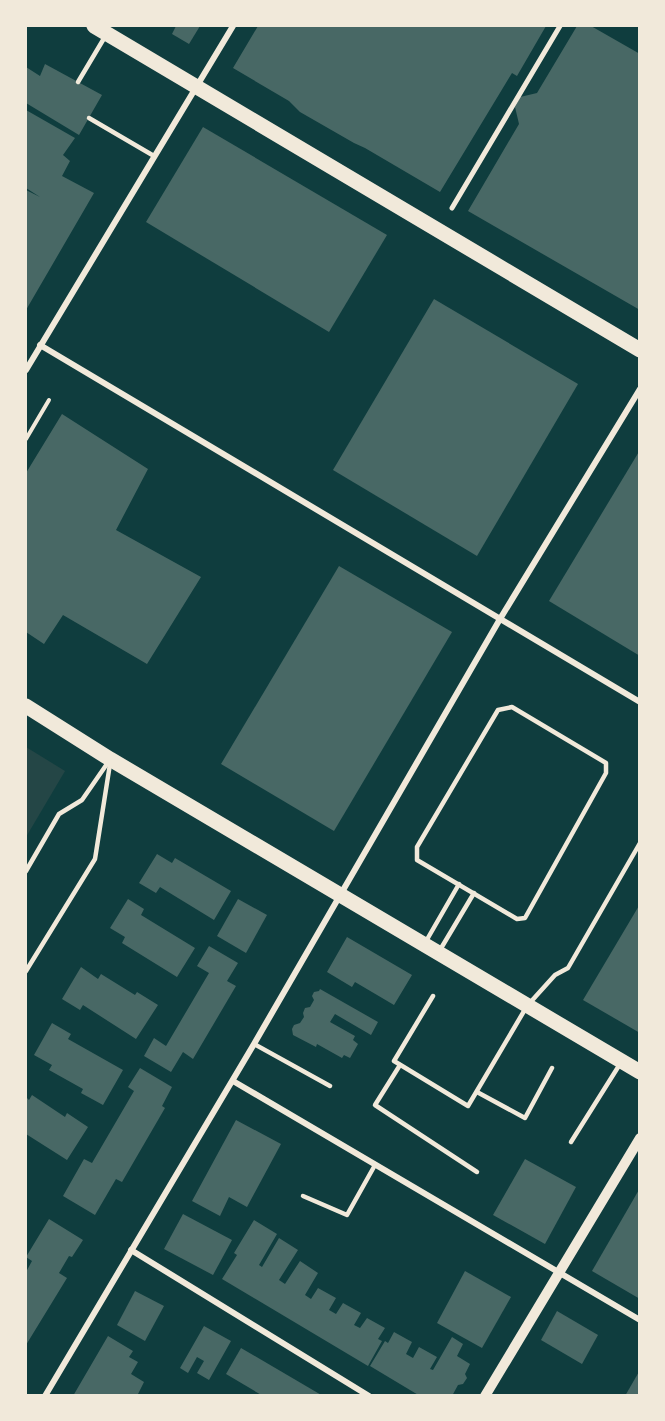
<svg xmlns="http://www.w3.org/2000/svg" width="665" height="1421" font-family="'PT Serif',serif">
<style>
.green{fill:#244646}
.building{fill:#486865}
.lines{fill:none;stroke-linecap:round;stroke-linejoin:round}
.path{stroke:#f1e9da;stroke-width:4}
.service{stroke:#f1e9da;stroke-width:4.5}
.pedestrian{stroke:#f1e9da;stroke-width:5}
.minor{stroke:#f1e9da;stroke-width:6}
.tertiary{stroke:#f1e9da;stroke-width:10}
.primary{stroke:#f1e9da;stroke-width:15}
</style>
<rect width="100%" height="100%" fill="#0f3d3e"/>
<path class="green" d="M26,747L65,771L26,837Z"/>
<g class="building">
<path d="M176,26H200L189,44L172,34Z"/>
<path d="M258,26H546L517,76L512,73L440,192L365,148L354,143L300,112L289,101L233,68Z"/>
<path d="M577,26H591L640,54V310L468,211L519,124L515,107L520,97L537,93Z"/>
<path d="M45,64L102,95L79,135L26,103V67L40,76Z"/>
<path d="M26,110L75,138L63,155L70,161L62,176L94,193L26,310V190L40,197L26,188Z"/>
<path d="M203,127L387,235L329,332L146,222Z"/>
<path d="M434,299L578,384L477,556L333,470Z"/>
<path d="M62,414L148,469L116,530L201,577L147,664L63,615L44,644L26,632V473Z"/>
<path d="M640,450V656L549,601Z"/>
<path d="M339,566L452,632L334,831L221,764Z"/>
<path d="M157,854L172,863L175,858L231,891L214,920L160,887L156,893L139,883Z"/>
<path d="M128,899L144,909L141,915L195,948L177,977L122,943L125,937L110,928Z"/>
<path d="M238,899L267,915L246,953L217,936Z"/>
<path d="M640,904V1033L583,1000Z"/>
<path d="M347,937L412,975L394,1005L355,982L352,987L327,972Z"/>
<path d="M209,946L238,963L227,981L236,986L193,1059L183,1052L171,1072L144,1056L154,1038L166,1046L209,973L197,966Z"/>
<path d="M81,967L98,979L101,974L135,995L137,992L158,1005L136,1039L83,1005L80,1010L62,999Z"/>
<path d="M320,989L378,1022L371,1035L335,1014L330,1022L355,1036L353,1040L358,1044L350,1058L344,1055L342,1058L317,1044L316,1047L293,1035L292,1029L294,1025L300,1023L304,1017L303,1013L305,1008L310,1007L314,1000L312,996L314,992L319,991Z"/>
<path d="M52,1023L71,1034L68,1039L123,1070L103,1105L81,1093L83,1089L49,1070L52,1065L34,1055Z"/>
<path d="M140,1068L172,1087L162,1106L165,1108L122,1182L116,1179L95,1215L63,1196L84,1159L92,1163L134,1091L128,1087Z"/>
<path d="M32,1095L65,1117L67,1113L88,1127L67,1160L26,1134V1097L29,1100Z"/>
<path d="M236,1120L281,1144L247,1207L229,1197L220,1216L192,1201Z"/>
<path d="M525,1159L576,1187L545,1244L493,1215Z"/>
<path d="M640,1188V1299L592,1271Z"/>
<path d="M183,1214L232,1240L213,1275L164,1249Z"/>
<path d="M49,1219L83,1240L72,1257L69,1256L59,1273L67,1278L26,1345V1272L32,1261L26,1257Z"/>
<path d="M254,1220L277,1234L259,1265L262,1267L279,1238L298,1250L279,1280L285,1284L300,1261L318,1273L305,1295L311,1299L318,1288L336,1298L329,1310L336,1314L343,1303L361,1313L354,1325L360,1328L367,1318L385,1328L378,1339L382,1341L368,1366L222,1279L237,1255L234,1253Z"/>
<path d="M465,1271L511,1297L482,1348L437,1323Z"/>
<path d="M135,1291L164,1306L145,1341L117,1325Z"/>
<path d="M557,1311L598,1335L582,1364L541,1340Z"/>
<path d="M204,1326L231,1341L209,1380L197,1373L204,1361L197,1357L188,1373L180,1368Z"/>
<path d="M394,1332L412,1342L406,1354L413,1358L419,1347L437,1357L430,1369L433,1370L452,1337L463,1344L457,1356L470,1364L465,1374L467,1378L463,1384L458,1385L452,1396H420L370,1366L385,1341L388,1343Z"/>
<path d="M108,1336L133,1351L129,1357L138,1362L131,1374L144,1382L137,1396H73Z"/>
<path d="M241,1348L323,1396H263L226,1374Z"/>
<path d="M640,1370V1396H625Z"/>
</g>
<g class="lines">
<path class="path" d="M26,439L49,400"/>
<g class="service">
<path d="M78,82L106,35"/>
<path d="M89,118L154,156"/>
<path d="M512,707L606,763V773L525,918L517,919L417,860V847L498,710Z"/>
<path d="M26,871L59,814L82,800L109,761"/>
<path d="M425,943L459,884"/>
<path d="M440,950L474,893"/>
<path d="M26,971L95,859L110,764"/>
<path d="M433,996L394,1061L468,1106L527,1006L555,975L568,968L640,843"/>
<path d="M254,1044L330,1086"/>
<path d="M400,1065L375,1105L477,1172"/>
<path d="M477,1092L525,1118L552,1068"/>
<path d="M571,1142L620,1064"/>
<path d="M303,1196L347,1215L375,1165"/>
</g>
<path class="pedestrian" d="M452,208L560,26"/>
<g class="minor">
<path d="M40,345L640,702"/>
<path d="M26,370L233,26"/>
<path d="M233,1081L640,1320"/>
<path d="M131,1250L369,1396"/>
<path d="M45,1396L254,1044L500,619L640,389"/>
</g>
<path class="tertiary" d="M485,1396L640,1138"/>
<g class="primary">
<path d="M94,26L640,350"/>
<path d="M26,706L110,759L640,1072"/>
</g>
</g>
<rect width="665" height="1421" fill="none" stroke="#f1e9da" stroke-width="54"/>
</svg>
